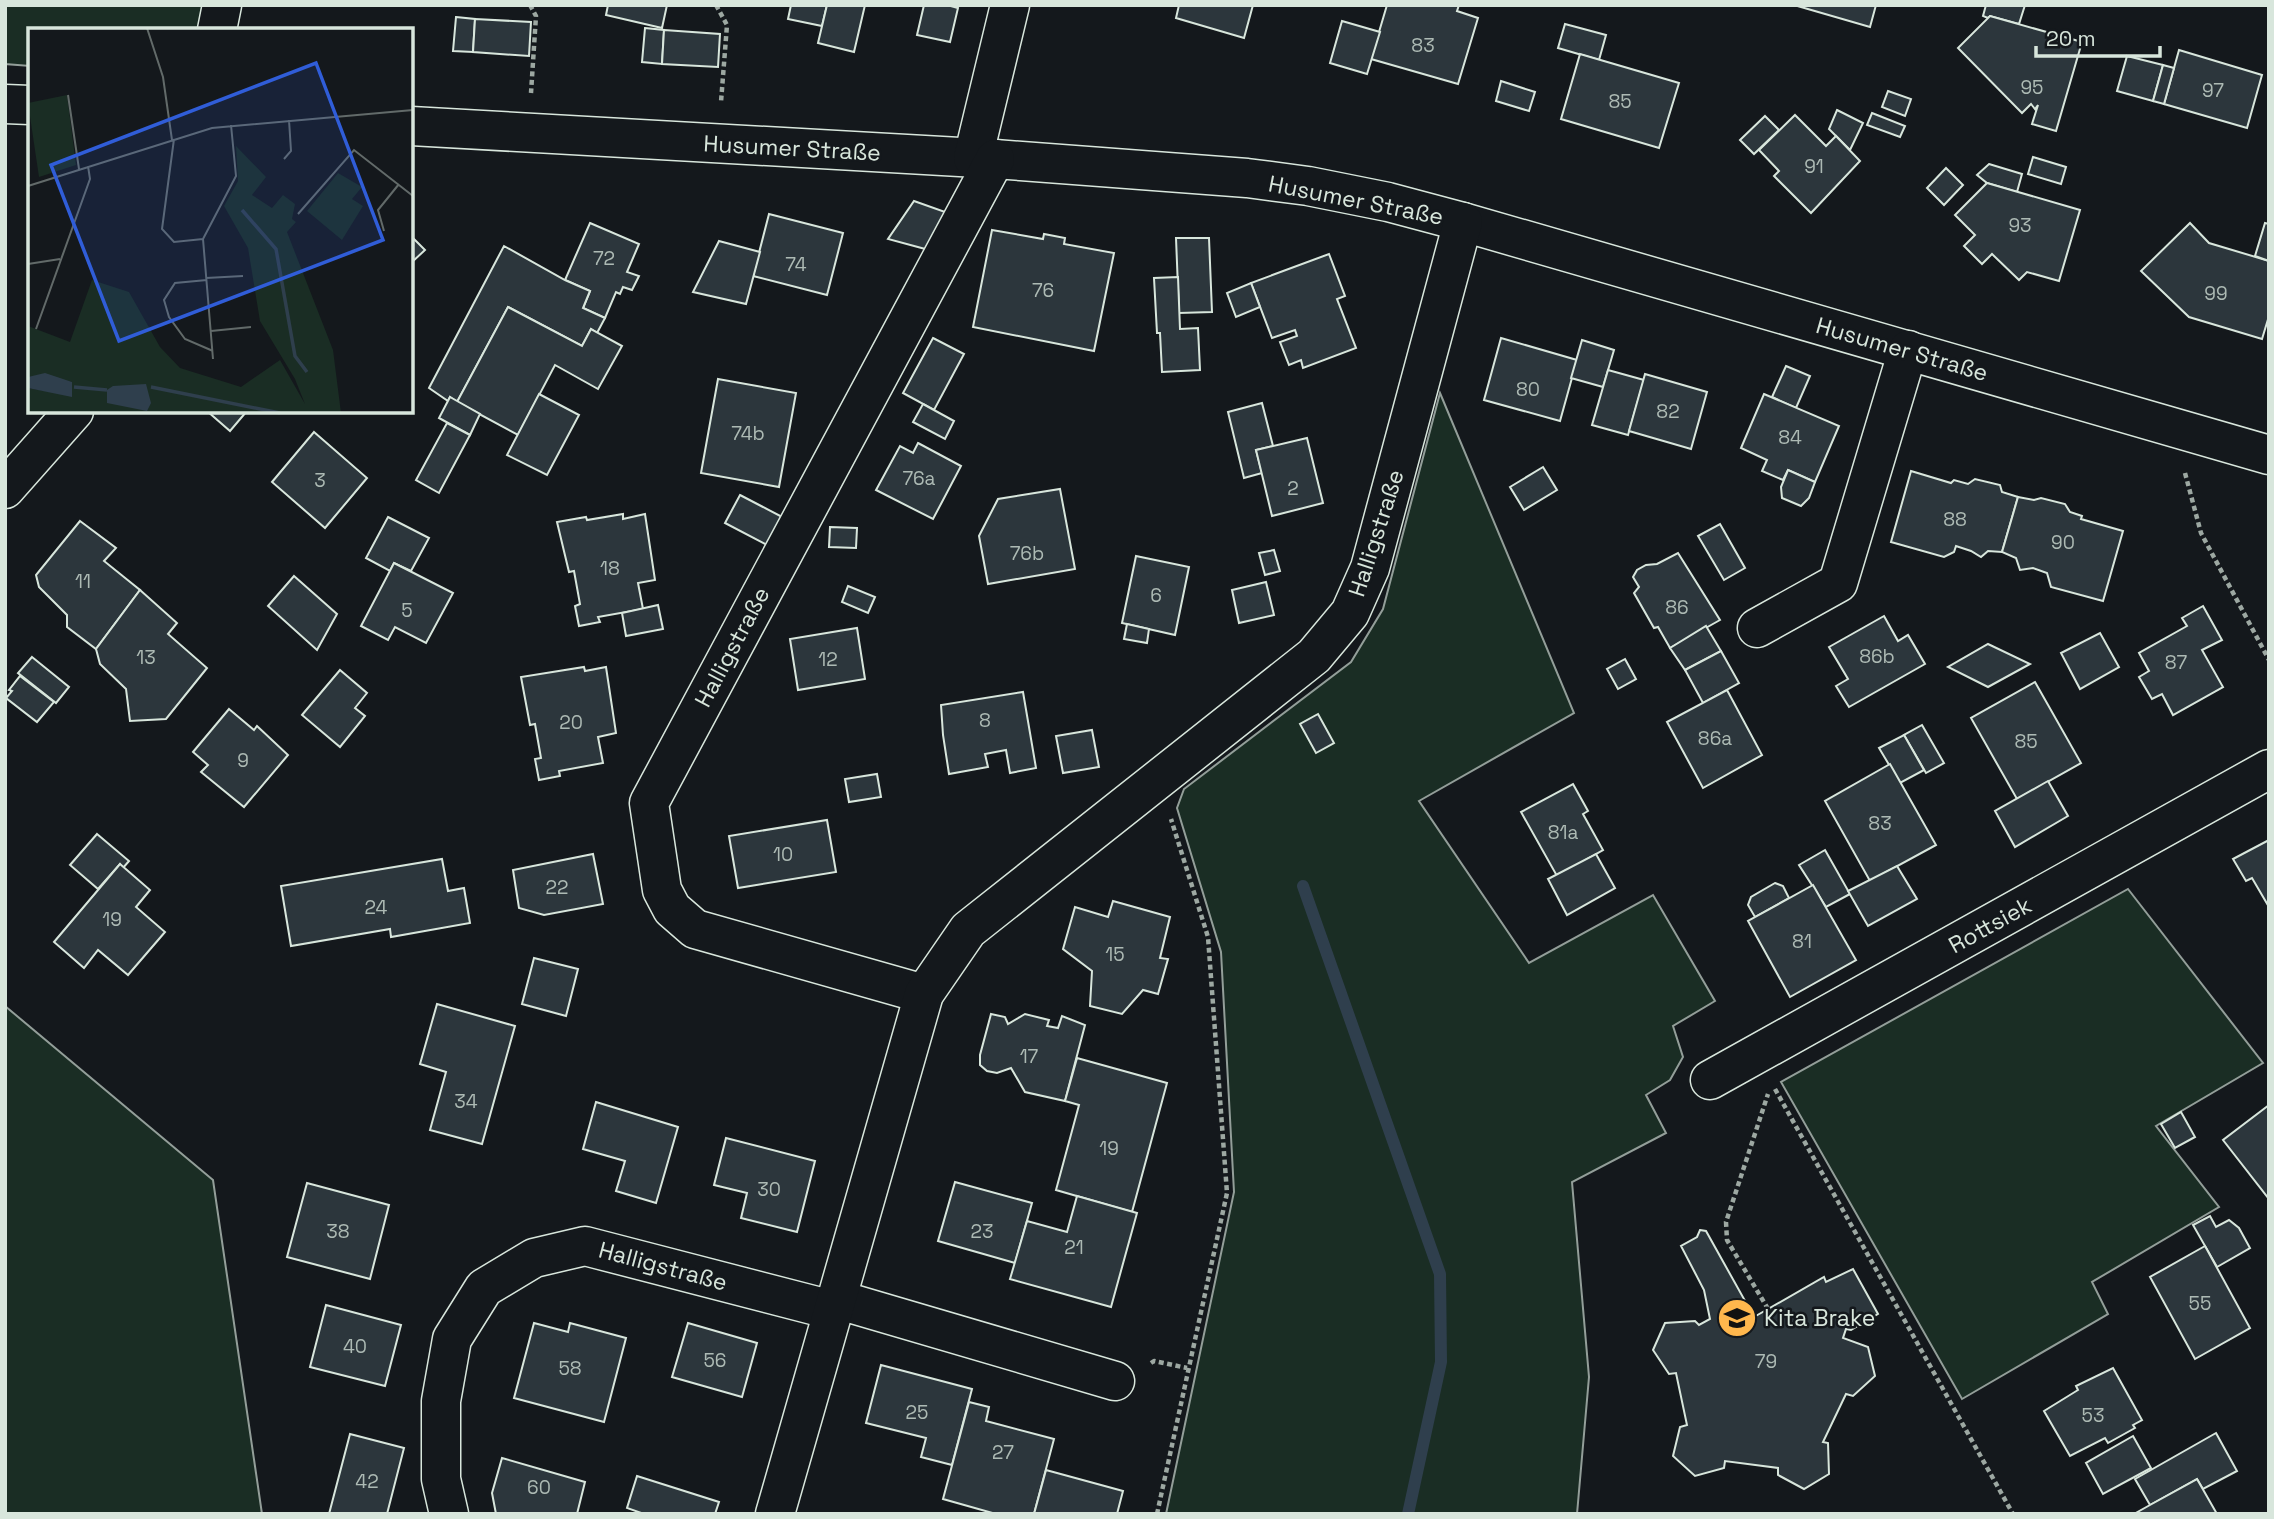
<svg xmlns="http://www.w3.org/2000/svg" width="2274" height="1519" font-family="'Space Grotesk',sans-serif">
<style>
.green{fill:#1a2d24;stroke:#939e99;stroke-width:2}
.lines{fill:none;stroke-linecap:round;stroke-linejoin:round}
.stream{stroke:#2f3f4d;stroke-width:12}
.building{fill:#2c363c;stroke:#d8e6dc;stroke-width:2}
.minor-casing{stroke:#d8e6dc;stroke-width:41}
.path{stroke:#9da8a2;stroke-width:4.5;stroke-dasharray:5 3.5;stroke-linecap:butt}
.minor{stroke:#14181c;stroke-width:38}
.labels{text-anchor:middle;stroke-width:5;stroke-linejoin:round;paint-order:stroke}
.number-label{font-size:19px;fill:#adbab4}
.street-label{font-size:23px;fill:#d8e6dc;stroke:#14181c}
.poi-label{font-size:23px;fill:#d8e6dc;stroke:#14181c;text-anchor:start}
.inset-river{fill:none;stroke:#2f3f4d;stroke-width:3.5}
.inset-road{fill:none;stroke:#626a69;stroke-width:2}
.view{fill:#305dd8;fill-opacity:0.15;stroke:#305dd8;stroke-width:3.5}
.inset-edge{fill:none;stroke:#d8e6dc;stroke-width:3.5}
</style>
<rect width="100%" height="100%" fill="#14181c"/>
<g class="green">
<path d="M5,5H208L202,30H30V66L5,64Z"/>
<path d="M1440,393L1574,713L1419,801L1529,963L1653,895L1715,1001L1673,1026L1683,1057L1670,1080L1646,1095L1666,1133L1572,1182L1589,1377L1577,1514H1166L1234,1192L1221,952L1177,808L1184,789L1351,662L1383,609Z"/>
<path d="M2128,889L2263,1063L2156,1126L2219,1207L2092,1282L2108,1314L1962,1399L1781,1082Z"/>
<path d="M5,1006L213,1180L262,1514H5Z"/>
</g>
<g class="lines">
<path class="stream" d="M1303,886L1440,1274L1441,1362L1408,1514"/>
</g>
<g class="building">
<path d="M608,5H667L662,28L606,15Z"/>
<path d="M791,5H827L822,26L788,19Z"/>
<path d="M827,5H865L854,52L818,43Z"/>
<path d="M924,5H947L958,8L950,42L917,35Z"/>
<path d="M1179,5H1253L1244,38L1176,18Z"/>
<path d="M1387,5H1459L1457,11L1478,18L1458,84L1371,59Z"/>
<path d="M1794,5H1876L1870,27Z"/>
<path d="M1986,5H2025L2019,24L1990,16L1988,18L1983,16Z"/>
<path d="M1990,16L2082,42L2056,131L2032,124L2038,105L2035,109L2031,104L2022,113L1958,48Z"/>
<path d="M456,17L475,19L473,52L453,51Z"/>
<path d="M475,19L531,22L529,56L473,52Z"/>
<path d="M1342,21L1380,32L1367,74L1330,63Z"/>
<path d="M1565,24L1606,35L1599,60L1558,48Z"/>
<path d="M645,28L664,30L662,64L642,62Z"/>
<path d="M664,30L720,34L718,67L662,64Z"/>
<path d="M2179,50L2262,75L2247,128L2164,104Z"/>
<path d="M1580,54L1679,83L1659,148L1561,119Z"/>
<path d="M2127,56L2163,65L2153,101L2117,91Z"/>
<path d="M2163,65L2174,68L2164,104L2153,101Z"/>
<path d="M1501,81L1535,92L1529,111L1496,101Z"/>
<path d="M1888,91L1911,99L1905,116L1882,107Z"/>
<path d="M1837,110L1863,123L1850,150L1829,129Z"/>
<path d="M1872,113L1905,126L1900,137L1867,125Z"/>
<path d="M1795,115L1826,146L1836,136L1860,161L1811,213L1774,176L1779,171L1759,150Z"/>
<path d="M1765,116L1779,130L1754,154L1740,140Z"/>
<path d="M2033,157L2066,167L2061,184L2028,174Z"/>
<path d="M1989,164L2022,174L2017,192L1987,183L1977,175Z"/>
<path d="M1946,168L1963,185L1944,205L1927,188Z"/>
<path d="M1987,183L2080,210L2059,281L2027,272L2019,280L1992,254L1982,264L1964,246L1975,235L1955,215Z"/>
<path d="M914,201L948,213L929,250L888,239Z"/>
<path d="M769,214L843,233L827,295L753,276Z"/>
<path d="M590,223L639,244L627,272L639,276L632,290L623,287L620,294L616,292L605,318L583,308L590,291L565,280Z"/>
<path d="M2190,223L2209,243L2269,261V316L2262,339L2189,317L2141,271Z"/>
<path d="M2265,223L2269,224V261L2255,256Z"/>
<path d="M992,230L1043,239L1044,234L1065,238L1064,244L1114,253L1094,351L973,327Z"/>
<path d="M411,236L425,250L411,263Z"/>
<path d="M1176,238H1209L1212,312L1179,313Z"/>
<path d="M719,241L760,252L746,304L693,292Z"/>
<path d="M504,246L565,280L590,291L583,308L605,318L597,333L591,329L582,346L508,307L457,402L450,397L448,401L429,388Z"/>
<path d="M1329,254L1345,296L1337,299L1356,348L1303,368L1301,360L1289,365L1280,342L1297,336L1295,330L1272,338L1251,283Z"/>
<path d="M1178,277L1180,329L1198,328L1200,370L1162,372L1160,333H1157L1154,278Z"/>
<path d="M1251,283L1260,307L1236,317L1227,293Z"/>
<path d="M508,307L582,346L591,329L622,346L598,389L555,365L518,435L457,402Z"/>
<path d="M933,338L964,354L934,410L903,393Z"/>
<path d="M1501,338L1577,360L1560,421L1484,400Z"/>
<path d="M1582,340L1614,350L1603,387L1571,378Z"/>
<path d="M1786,366L1810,376L1796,408L1772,397Z"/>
<path d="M1608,370L1644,380L1628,435L1592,425Z"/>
<path d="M1645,374L1707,392L1691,449L1629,431Z"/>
<path d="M718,379L796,393L779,487L701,473Z"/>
<path d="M539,394L579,415L547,475L507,455Z"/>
<path d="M1764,394L1839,426L1815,482L1788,470L1783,480L1762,471L1767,460L1741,448Z"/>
<path d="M450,397L480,414L470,435L439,418Z"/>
<path d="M1262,403L1273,446L1256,450L1262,473L1244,478L1228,412Z"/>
<path d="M923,404L954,421L945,439L913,422Z"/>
<path d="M207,411H247L230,431Z"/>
<path d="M447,423L470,435L439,493L416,480Z"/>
<path d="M314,432L367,478L325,528L272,482Z"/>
<path d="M1307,438L1323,503L1272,516L1256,450Z"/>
<path d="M918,443L961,466L933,519L876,490L900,446L913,453Z"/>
<path d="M1543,467L1557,490L1524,510L1510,487Z"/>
<path d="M1788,470L1815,482L1809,498L1801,506L1782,498L1781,487Z"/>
<path d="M1911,471L1951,483L1954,480L1968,484L1975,479L2000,485L2002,492L2018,497L2002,552L1988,551L1981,557L1971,551L1956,546L1954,552L1944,557L1891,542Z"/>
<path d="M1060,489L1075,569L988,584L979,536L998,499Z"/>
<path d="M740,495L788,520L773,548L725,523Z"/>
<path d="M2018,497L2034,500L2041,498L2065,504L2070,512L2082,516L2081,519L2123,531L2103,601L2051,587L2047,573L2033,568L2020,570L2016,558L2002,552Z"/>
<path d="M623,514V519L645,514L655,580L638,583L643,609L598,617L600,622L579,626L575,606L580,604L574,571L569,572L557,522L586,517L587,520Z"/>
<path d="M388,517L429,538L411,571L394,563L390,571L366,558Z"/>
<path d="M80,521L116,548L104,561L140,590L96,649L67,627V615L39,587L36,575Z"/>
<path d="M1720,524L1745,568L1724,580L1698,536Z"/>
<path d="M830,527L857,528L856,548L829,547Z"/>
<path d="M1274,550L1280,571L1265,575L1259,553Z"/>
<path d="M1678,553L1720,620L1670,648L1658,627L1654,628L1634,593L1639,587L1633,577L1637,570L1646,565L1657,564Z"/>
<path d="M1136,556L1189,567L1175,635L1122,623Z"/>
<path d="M394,563L453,593L426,643L395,627L388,640L361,626Z"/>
<path d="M294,576L337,614L317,650L268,606Z"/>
<path d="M1266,582L1274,615L1239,623L1232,590Z"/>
<path d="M848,586L875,597L868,613L842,602Z"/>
<path d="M140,590L177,623L168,634L207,668L166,719L130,721L126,689L100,664L96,649Z"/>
<path d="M658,605L663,629L626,636L622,613Z"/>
<path d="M2203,606L2222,640L2202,650L2223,687L2173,715L2162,694L2152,699L2139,677L2149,671L2139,653L2187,626L2182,618Z"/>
<path d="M1884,616L1898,641L1908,635L1925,664L1849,707L1836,686L1848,679L1829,647Z"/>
<path d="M1127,624L1149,629L1147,643L1124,639Z"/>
<path d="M1706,626L1721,651L1685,670L1670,648Z"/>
<path d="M857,628L865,679L798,690L790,639Z"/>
<path d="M2100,633L2119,667L2080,689L2061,653Z"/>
<path d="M1988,644L2030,664L1988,687L1948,667Z"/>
<path d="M1721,651L1739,683L1703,703L1685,670Z"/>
<path d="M32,657L69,687L56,703L18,673Z"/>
<path d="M1625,659L1636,679L1618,689L1607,669Z"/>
<path d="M584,667L585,671L606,667L616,733L598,737L603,763L559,771L560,776L539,780L535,759L541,758L535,724L530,725L521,677Z"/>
<path d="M340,670L367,693L355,708L365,716L340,747L302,715Z"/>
<path d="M20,676L54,702L37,722L6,698L12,691L9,690Z"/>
<path d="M2035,682L2081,763L2017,799L1971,718Z"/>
<path d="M1727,690L1762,755L1703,788L1667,722Z"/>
<path d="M1023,692L1036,768L1010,773L1006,750L985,754L988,767L949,774L943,735L941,705Z"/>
<path d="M229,709L254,730L257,726L288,755L244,807L201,772L208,765L193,752Z"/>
<path d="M1318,714L1334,743L1316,753L1300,724Z"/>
<path d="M1922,725L1944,763L1926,773L1904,735Z"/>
<path d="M1092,730L1099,767L1063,773L1056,736Z"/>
<path d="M1904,735L1924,770L1900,783L1879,748Z"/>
<path d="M1890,764L1936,845L1870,881L1825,801Z"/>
<path d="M877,774L881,797L849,802L845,779Z"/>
<path d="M2048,781L2068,816L2015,847L1995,811Z"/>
<path d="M1573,784L1588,811L1583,814L1603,850L1557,876L1521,812Z"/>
<path d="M827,820L836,872L738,888L729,836Z"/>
<path d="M97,834L129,861L123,868L120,864L98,889L70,865Z"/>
<path d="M2269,840V907L2252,878L2246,881L2233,859Z"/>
<path d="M1825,850L1850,894L1826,907L1799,865Z"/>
<path d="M593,854L603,904L544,915L519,908L513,870Z"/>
<path d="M1596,854L1615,888L1567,915L1548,879Z"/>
<path d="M442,859L448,891L464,888L470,923L391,937L390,929L291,946L281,886Z"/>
<path d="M120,864L150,890L136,907L165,932L128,975L98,950L84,968L54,942Z"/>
<path d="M1897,866L1917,899L1868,926L1848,891Z"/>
<path d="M1775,883L1783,886L1789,898L1755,917L1748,905L1751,897Z"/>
<path d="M1813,885L1856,960L1790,997L1748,921Z"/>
<path d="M1113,901L1170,917L1160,958L1168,959L1158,994L1143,990L1122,1014L1090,1006L1092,971L1063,949L1075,907L1108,917Z"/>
<path d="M534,958L578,969L566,1016L522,1004Z"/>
<path d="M437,1004L515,1026L482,1144L430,1130L446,1072L420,1064Z"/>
<path d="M991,1014L1005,1017L1008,1024L1025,1014L1049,1020L1047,1026L1058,1028L1062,1016L1085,1025L1065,1101L1025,1092L1011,1068L997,1073L987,1071L980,1065V1055Z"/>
<path d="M1077,1058L1167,1083L1132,1212L1056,1190L1079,1105L1065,1101Z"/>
<path d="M596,1102L678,1127L656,1203L616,1191L625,1161L583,1149Z"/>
<path d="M2269,1105V1199L2223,1140Z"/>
<path d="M2181,1112L2195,1137L2175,1148L2161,1124Z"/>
<path d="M726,1138L815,1161L797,1232L741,1218L747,1193L714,1185Z"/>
<path d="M955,1182L1032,1203L1015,1263L938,1241Z"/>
<path d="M307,1183L389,1205L370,1279L287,1257Z"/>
<path d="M1077,1196L1137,1213L1111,1307L1010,1279L1027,1221L1067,1232Z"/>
<path d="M2210,1216L2216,1227L2229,1220L2239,1228L2250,1248L2217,1267L2193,1225Z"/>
<path d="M1700,1230L1706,1231L1754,1317L1824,1277L1826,1282L1853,1269L1878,1314L1851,1330L1846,1329L1843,1338L1868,1347L1875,1376L1853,1396L1846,1394L1823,1442L1828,1443L1829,1474L1804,1489L1778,1475V1468L1725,1461L1724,1468L1695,1476L1673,1456L1680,1427L1687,1425L1676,1373L1669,1374L1653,1350L1665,1323L1695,1321L1699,1325L1710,1319L1704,1290L1681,1246L1697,1237Z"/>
<path d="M2205,1246L2250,1328L2195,1359L2150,1277Z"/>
<path d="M326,1305L401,1325L385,1386L310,1367Z"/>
<path d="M534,1323L568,1332L570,1323L626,1338L604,1422L514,1398Z"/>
<path d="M688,1323L757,1343L742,1397L672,1377Z"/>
<path d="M881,1365L972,1389L952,1465L921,1457L926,1438L866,1423Z"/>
<path d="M2113,1368L2142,1420L2133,1425L2135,1428L2108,1443L2105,1438L2070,1456L2044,1411L2078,1390L2076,1386Z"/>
<path d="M969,1402L989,1407L986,1421L1054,1439L1034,1514H996L943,1499Z"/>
<path d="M2216,1433L2237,1471L2203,1489L2197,1479L2150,1505L2135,1479Z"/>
<path d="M350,1434L404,1448L387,1514H329Z"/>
<path d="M2133,1436L2151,1468L2103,1494L2086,1463Z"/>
<path d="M502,1458L585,1482L577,1514H496L492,1493Z"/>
<path d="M1046,1470L1123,1491L1117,1514H1034Z"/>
<path d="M637,1476L719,1502L715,1514H644L627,1508Z"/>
<path d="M2197,1479L2217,1514H2134L2150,1505Z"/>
</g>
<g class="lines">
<g class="minor-casing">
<g id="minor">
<path d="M217,30L222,5"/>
<path d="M5,104L30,105"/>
<path d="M411,126L995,159L1247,178L1308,186L1388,202L1463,222L2269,455"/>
<path d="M973,158L1010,5"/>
<path d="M5,489L74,411"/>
<path d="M1757,628L1838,583L1908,350"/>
<path d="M924,994L695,929L672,909L662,890L649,803L995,159"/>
<path d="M1710,1080L2269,769"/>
<path d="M836,1299L1115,1381"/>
<path d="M449,1514L441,1479V1401L452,1339L484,1288L534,1258L585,1246L832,1310"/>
<path d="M775,1514L924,994L968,930L1314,656L1350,613L1370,568L1463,222"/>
</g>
</g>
<g class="path">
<path d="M530,5L536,16L531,93"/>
<path d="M716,5L727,25L721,102"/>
<path d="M2185,473L2201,533L2269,660"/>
<path d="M1775,1089L2013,1514"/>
<path d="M1768,1309L1727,1240L1726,1222L1768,1094"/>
<path d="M1151,1363L1154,1361L1187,1368"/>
<path d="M1157,1514L1227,1193L1208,937L1171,819"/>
</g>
<use href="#minor" class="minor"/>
</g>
<defs>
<g id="school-disc" transform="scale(2.0125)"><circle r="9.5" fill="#ffb74d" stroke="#14181c"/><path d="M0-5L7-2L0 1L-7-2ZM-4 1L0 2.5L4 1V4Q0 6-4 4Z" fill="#111"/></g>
</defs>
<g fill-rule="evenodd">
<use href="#school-disc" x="1737" y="1318"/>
</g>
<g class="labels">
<g class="number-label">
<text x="1423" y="52">83</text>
<text x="2032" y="94">95</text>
<text x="2213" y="97">97</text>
<text x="1620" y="108">85</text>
<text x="1814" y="173">91</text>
<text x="2020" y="232">93</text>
<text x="604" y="265">72</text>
<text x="796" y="271">74</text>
<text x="1043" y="297">76</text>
<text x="2216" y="300">99</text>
<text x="1528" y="396">80</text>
<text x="1668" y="418">82</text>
<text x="748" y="440">74b</text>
<text x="1790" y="444">84</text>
<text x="919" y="485">76a</text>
<text x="320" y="487">3</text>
<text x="1293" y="495">2</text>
<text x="1955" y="526">88</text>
<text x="2063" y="549">90</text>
<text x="1027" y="560">76b</text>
<text x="610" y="575">18</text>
<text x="83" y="588">11</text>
<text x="1156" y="602">6</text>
<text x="1677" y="614">86</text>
<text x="407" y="617">5</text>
<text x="1877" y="663">86b</text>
<text x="146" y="664">13</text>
<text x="828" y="666">12</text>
<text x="2176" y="669">87</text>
<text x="985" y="727">8</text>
<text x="571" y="729">20</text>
<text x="1715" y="745">86a</text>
<text x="2026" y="748">85</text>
<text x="243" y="767">9</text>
<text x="1880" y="830">83</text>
<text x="1563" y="839">81a</text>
<text x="783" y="861">10</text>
<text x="557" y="894">22</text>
<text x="376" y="914">24</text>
<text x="112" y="926">19</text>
<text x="1802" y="948">81</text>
<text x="1115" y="961">15</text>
<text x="1029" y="1063">17</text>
<text x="466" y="1108">34</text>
<text x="1109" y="1155">19</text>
<text x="769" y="1196">30</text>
<text x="338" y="1238">38</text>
<text x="982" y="1238">23</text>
<text x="1074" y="1254">21</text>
<text x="2200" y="1310">55</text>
<text x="355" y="1353">40</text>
<text x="715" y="1367">56</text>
<text x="1766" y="1368">79</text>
<text x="570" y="1375">58</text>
<text x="917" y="1419">25</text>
<text x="2093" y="1422">53</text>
<text x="1003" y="1459">27</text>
<text x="367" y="1488">42</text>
<text x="539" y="1494">60</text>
</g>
<g class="street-label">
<text transform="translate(792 148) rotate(3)" y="8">Husumer Straße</text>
<text transform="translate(1356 200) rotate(11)" y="8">Husumer Straße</text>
<text transform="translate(1902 349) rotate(16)" y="8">Husumer Straße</text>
<text transform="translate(1376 533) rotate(-72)" y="8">Halligstraße</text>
<text transform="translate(732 647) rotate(-62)" y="8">Halligstraße</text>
<text transform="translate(1990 925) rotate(-29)" y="8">Rottsiek</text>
<text transform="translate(663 1266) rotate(15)" y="8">Halligstraße</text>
</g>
<g class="poi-label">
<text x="1764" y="1326">Kita Brake</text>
</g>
</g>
<g transform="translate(28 28)">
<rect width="385" height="385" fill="#14181c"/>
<path d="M39,67L48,137L11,149L0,75ZM208,118L238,149L224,167L244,180L255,167L267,176L264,191L268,194L259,204L305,322L313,385H0V360L17,363L44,354L14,347L0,349V298L42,314L64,252L101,264L132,319L152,340L213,359L252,332L277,376L267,351L232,293L220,220L196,178L210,153ZM310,145L334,159L324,171L335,178L314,212L279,183Z" fill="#1a2d24"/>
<path d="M17,345L44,354V369L0,360V349ZM118,356L123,375L119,383L79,375V362L85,358Z" fill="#2f3f4d"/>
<path class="inset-river" d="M214,182L248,221L267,328L279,344M46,359L79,362M123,359L252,385"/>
<path class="inset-road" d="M119,0L135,49L144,112M40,67L51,141M146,111L134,201L146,214L175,211M256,131L263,123L261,92M0,158L184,100L385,82M270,186L326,122L385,168M356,203L350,182L371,156M0,236L32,231M178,250L215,248M179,252L147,255L136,272L141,289L157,311L185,323M8,301L62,151L60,138M183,303L223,299M185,331L175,211L208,148L203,97"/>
<path class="view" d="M288,35L355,212L91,313L23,137Z"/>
<rect width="385" height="385" class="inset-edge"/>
</g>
<rect width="2274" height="1519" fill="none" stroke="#d8e6dc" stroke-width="14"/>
<path d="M2036 46v10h124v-10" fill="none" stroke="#d8e6dc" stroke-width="3.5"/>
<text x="2046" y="46" font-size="21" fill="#d8e6dc" stroke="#14181c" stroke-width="5" paint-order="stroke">20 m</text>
</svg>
